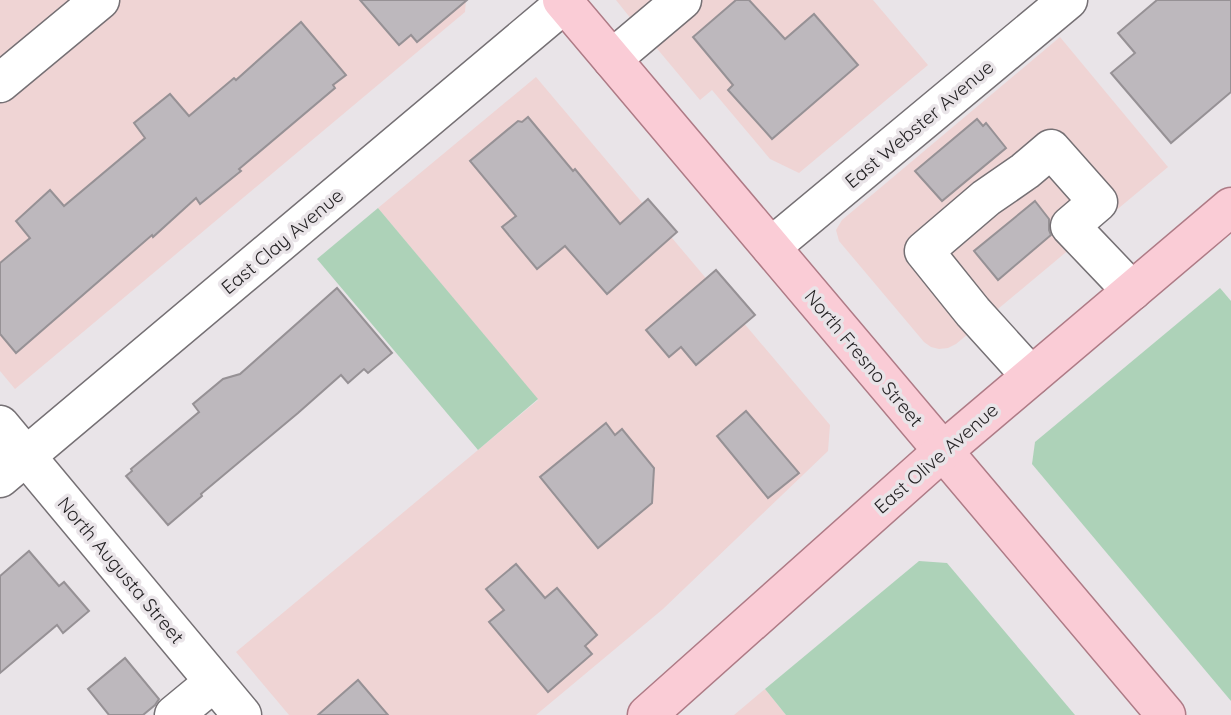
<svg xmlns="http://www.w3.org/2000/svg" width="1231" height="715" font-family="Quicksand,sans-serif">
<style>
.commercial{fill:#efd4d4}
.green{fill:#add2b8}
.building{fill:#bdb8bd;stroke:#969195;stroke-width:2}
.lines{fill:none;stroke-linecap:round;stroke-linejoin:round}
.minor-casing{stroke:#757074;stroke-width:41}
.major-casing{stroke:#ae7b86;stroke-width:41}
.minor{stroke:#fff;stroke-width:38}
.major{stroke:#faccd6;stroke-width:38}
.labels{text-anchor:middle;stroke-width:7;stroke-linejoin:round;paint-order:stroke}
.street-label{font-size:19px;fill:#252325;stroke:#e9e4e8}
</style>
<rect width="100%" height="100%" fill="#e9e4e8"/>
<g class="commercial">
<path d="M0,0H466L465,12L15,389L0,371Z"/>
<path d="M616,0H656L632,20Z"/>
<path d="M696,0H873L928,65L799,173L770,159L712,90L700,100L649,39Z"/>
<path d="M1060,37L1168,167L956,344L948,348L939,349L931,347L924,342L839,241L836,230L842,220Z"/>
<path d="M536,77L830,425L828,451L663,609L536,715H289L236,652L538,400L378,208Z"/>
<path d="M765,689L786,715H734Z"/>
</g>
<g class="green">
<path d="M378,208L538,399L478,450L317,259Z"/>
<path d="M1220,288L1231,301V701L1032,464L1035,442Z"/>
<path d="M919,561L947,563L1075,715H786L765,689Z"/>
</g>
<g class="building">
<path d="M360,0H467L417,42L411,35L399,45Z"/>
<path d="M736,0H749L785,39L814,14L858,65L772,139L728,90L733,85L693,37Z"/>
<path d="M1157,0H1231V92L1171,143L1111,73L1135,53L1118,33Z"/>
<path d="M301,22L346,75L333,85L335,88L239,169L241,171L200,204L196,198L153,237L152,235L16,353L0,334V263L30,238L16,221L50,190L64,206L145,138L134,123L170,94L189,116L234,78L236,80Z"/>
<path d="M528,117L573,171L575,169L620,224L648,199L677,232L607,294L565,246L537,269L502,227L516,216L470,161L518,121L522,122Z"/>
<path d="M977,119L983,126L986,123L1006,148L942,201L915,171Z"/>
<path d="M1035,201L1049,219V230L1051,235L998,280L974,251Z"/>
<path d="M716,270L755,315L696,365L681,347L669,357L646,330Z"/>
<path d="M337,288L392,353L368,373L364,369L348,383L341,375L298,413L201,494L202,496L168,525L126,476L132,471L131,469L199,412L193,404L223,379L240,374Z"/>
<path d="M746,411L799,473L768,498L717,436Z"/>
<path d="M606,423L615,435L622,429L654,468L652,503L598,548L540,477Z"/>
<path d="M29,551L59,586L64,582L89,611L63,633L57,625L0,673V576Z"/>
<path d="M516,564L545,598L557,588L597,635L585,646L592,654L548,692L489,622L504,610L486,589Z"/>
<path d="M125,658L159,699L155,705L143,715H109L88,689Z"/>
<path d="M358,680L388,715H318Z"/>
</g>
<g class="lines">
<g class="minor-casing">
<g id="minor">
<path d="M612,59L682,0"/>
<path d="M0,83L100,0"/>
<path d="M771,247L1068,0"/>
<path d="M1031,376L973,312L924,251L986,198L1025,171L1051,149L1098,202L1070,226L1132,291"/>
<path d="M0,425L242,715"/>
<path d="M0,478L565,3"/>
<path d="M174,715L214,682"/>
</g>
</g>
<g class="major-casing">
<g id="major">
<path d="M562,0L1166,715"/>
<path d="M647,715L943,451L1231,207"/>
</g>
</g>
<use href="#minor" class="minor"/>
<use href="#major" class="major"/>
</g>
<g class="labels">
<g class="street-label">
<text transform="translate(919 124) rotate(-40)" y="7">East Webster Avenue</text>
<text transform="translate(282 241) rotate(-40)" y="7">East Clay Avenue</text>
<text transform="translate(864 358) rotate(50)" y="7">North Fresno Street</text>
<text transform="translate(936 458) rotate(-41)" y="7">East Olive Avenue</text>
<text transform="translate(121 570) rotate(50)" y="7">North Augusta Street</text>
</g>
</g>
</svg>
